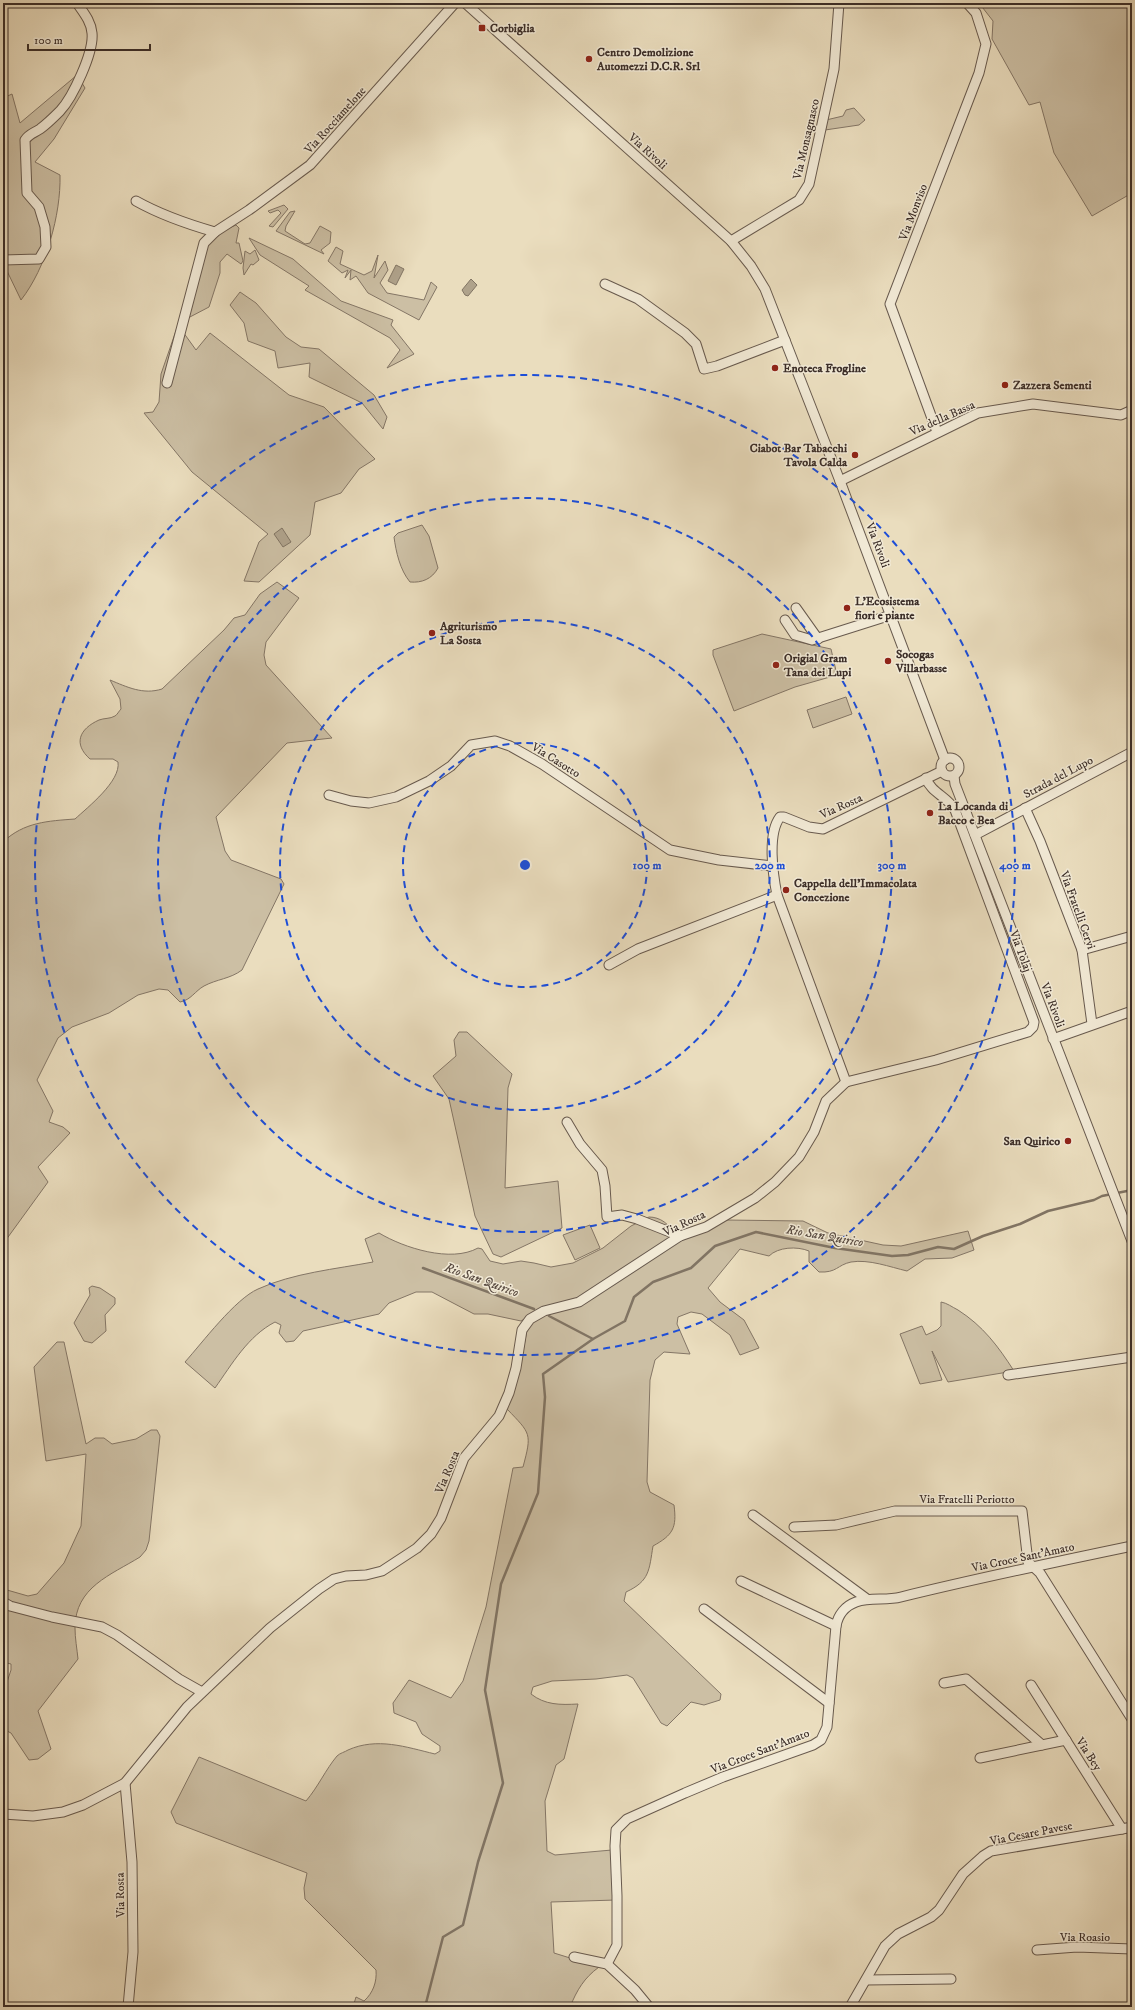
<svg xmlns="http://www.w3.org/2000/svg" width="1135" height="2010" font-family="'IM FELL DW Pica',serif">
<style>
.green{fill:#ccbfa4;stroke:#847666}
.water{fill:#afa28b;stroke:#817463}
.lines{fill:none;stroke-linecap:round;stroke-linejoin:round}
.stream{stroke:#817463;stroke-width:2.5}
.minor-casing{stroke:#685a4e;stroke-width:11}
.minor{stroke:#f1e9d5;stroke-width:9}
.ring{fill:none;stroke:#1d4ed8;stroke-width:2;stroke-dasharray:7 5}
.poi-dot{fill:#8f2418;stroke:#f1e9d5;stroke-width:1.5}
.labels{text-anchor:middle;stroke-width:3;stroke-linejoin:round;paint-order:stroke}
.poi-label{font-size:12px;font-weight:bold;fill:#3c2e28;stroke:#f1e9d5;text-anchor:start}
.street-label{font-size:12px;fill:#3c2e28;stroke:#f1e9d5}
.water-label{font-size:13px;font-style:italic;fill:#594b41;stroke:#f1e9d5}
.centre{fill:#1d4ed8;stroke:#f1e9d5;stroke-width:2}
.ring-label{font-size:12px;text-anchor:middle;font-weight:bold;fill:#1d4ed8;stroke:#f1e9d5;stroke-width:3;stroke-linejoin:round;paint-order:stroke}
</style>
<rect width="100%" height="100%" fill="#eaddbe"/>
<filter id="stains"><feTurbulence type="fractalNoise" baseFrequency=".005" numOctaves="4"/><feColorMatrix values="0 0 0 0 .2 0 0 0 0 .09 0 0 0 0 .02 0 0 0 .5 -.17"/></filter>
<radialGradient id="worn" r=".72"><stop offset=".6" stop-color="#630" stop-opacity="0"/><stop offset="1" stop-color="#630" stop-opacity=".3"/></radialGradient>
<g class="green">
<path d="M979,3H1132V193L1092,216L1054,153L1040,102L1029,105L992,39L993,21Z"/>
<path d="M77,75L85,88L54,139L35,162L60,175C61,215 46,268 21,300L7,271L3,273V98L12,94L20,123Z"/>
<path d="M854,108L865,120L859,125L825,130L826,120L843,116L846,110Z"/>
<path d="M284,205L288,209L273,227L269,226L281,213L278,210L270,213L268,211Z"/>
<path d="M295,211L286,226L285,231L305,244L310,243L320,226L331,232L330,243L321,250L324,254L276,231L290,212Z"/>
<path d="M236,225L239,228L236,243H239L243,261L241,264L227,254L220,262V273L209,307L188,318L206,245L222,231Z"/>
<path d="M249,238L293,259L341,301L393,320L391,325L414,354L387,368L400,350L390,338L305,290L309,286L260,255Z"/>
<path d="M336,247L343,251L340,264L364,275L372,271L378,255L374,278L385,261L388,270L380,283L387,293L424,300L431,282L437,287L419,320L368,293L356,276L350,280L351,270L345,278L348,270L342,273L328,261Z"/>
<path d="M255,250L259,260L253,265L251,264L244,275L243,268L245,251L250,254Z"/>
<path d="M240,292L256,303L286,337L301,347L319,349L374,395L387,417L383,429L362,403L309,377L310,363L278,368L275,351L248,341L244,323L230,305Z"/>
<path d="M178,325L196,350L210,333L289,395L324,407L375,459L359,469L341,493L315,502L310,535L259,582L244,581L259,542L268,534L192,472L144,413L153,412L159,402L161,374Z"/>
<path d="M422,525L429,536L438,568C432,579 422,583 410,582C400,570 396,552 394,537L398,533Z"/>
<path d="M277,582L299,598L266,642L264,655L266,665L332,738L287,743L216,817L225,851L231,860L281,879L284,884L242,970C230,979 217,979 204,986C195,991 191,1000 180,1002L168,990L159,989L138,995L109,1013L72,1027L58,1038L37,1080L53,1111L49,1122L63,1127L70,1133L38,1167L48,1182L3,1244V842C24,822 48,821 75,819C88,807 121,781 118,762L113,759H90C73,744 79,729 99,720C104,718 110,719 115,716C117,715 119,711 121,709L120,699L110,680C127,687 143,695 162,689L224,630L234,618L245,615L260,594Z"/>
<path d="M762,634L831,649L837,675L795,687L734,711L713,655V650Z"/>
<path d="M846,697L852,714L813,728L807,710Z"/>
<path d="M459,1032H467L512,1074L508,1088L505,1188L558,1181L562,1228L501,1257L493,1254L475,1216L449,1099L433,1076L456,1056L454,1040Z"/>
<path d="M649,1217C660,1217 670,1224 674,1235L669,1239L582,1296C562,1305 540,1309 521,1321L488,1314H474L432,1292H416L389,1303L379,1314L303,1331L294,1341L286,1342L279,1333L281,1325L275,1322C248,1336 232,1364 215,1388L185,1362C202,1343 235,1299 258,1289C293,1273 336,1269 373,1262L365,1239L379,1233C404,1248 451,1263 478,1248L482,1249L490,1261L503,1264L521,1261L534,1263L551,1267L573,1263L603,1248L631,1226Z"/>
<path d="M726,1220L803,1221L828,1233L883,1245L901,1246L968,1231L974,1250L952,1258L925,1259L907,1271C890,1267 869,1259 851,1262C837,1265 837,1273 819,1272L809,1262V1251C797,1246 778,1247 769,1256L740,1249L708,1288L720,1302L744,1320L759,1348L740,1355L730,1335L702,1314L691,1312L678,1317L677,1324L690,1354L664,1352L655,1360L650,1380L647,1482L650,1492L674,1505C677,1528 673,1535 653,1546C649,1570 650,1581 626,1592L624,1601L721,1694L720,1700L704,1705L691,1702L667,1726L661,1723L633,1678L627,1675L596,1679L552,1681L533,1687L531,1694C545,1705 560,1705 578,1704L564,1759L556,1765L545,1801L547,1851L555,1855L612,1850L616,1900L551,1902L554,1953L599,1967C584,1978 577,1990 570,2007H353L356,1997L364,2001C373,1993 377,1982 376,1970L305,1899L304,1888L307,1873L176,1823L171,1812L199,1757L306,1801C318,1787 326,1769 337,1756C340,1753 345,1752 348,1750C377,1737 406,1747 435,1754L440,1751V1746L422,1734L416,1722L394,1713L393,1703L409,1680L451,1698L463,1681L486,1607L513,1468L523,1467C532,1433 531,1434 507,1409L519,1372L527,1330L532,1320L579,1304L679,1240Z"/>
<path d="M590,1225L600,1248L575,1260L563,1235Z"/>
<path d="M92,1286L100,1288L115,1298V1304L105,1315L106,1331L92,1343L84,1341L74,1323L90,1295L89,1288Z"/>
<path d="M941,1302C947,1303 952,1307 958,1310C983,1326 998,1346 1014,1371L948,1382L932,1351L942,1380L920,1384L900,1334L922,1326L926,1335L937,1330L941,1326Z"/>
<path d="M57,1342H64L86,1444L95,1438H104L112,1444L136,1439L151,1430H157L160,1436L149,1541L146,1550L140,1557C111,1575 75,1587 75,1628C75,1638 77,1649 78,1659L38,1711L51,1749L38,1759L29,1760L11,1733L3,1729V1694L11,1670V1664L3,1662V1591L7,1590L28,1596L37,1594L64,1563L81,1526L86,1454L46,1461L34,1367Z"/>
</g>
<g class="water">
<path d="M396,265L404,269L396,285L388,281Z"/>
<path d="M471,279L477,285L468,296L465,295L462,290Z"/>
<path d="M282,528L291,542L283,547L274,534Z"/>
</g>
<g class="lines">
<g class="stream">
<path d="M423,1268L534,1309"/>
<path d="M549,1316L593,1339L625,1321L634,1297L653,1282L691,1268L715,1246L756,1232L835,1248L892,1256L908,1255L938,1247L954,1249L983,1236L1020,1224L1048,1211L1094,1200L1102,1196L1132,1190"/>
<path d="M425,2007L443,1937L463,1925L478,1862L503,1783L485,1690L501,1584L538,1493L545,1397L543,1374L593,1339"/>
</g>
<g class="minor-casing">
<g id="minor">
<path d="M465,3L731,241L751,266L765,289L840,481L945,760"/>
<path d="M136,201C161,215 187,224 215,232"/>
<path d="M731,241L799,200L809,184L834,69L839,3"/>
<path d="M3,260L39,259L46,247L45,227L39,207L27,193L25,140C29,134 34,133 40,129C47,124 54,117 60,111C73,97 94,52 92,33C91,21 83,12 77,3"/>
<path d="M605,284L638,299L685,333L696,344L704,369L717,366L785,340"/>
<path d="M167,383L204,243L215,232L249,210L310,165L455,3"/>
<path d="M937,432L890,304L979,73L986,44L976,13L967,3"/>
<path d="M840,481L978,413L1033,404L1121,415L1132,410"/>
<path d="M796,608L818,639"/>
<path d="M785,620L795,635L812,640L891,615"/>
<circle cx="950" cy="767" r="9"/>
<path d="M954,776L955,784L1132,1241"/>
<path d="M329,795L351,801L369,803L396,797L429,781L451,766L471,745L495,741L510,746L542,764L670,850L719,860L772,866"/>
<path d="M1025,808L1040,841L1082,950L1092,1024"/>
<path d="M975,835L1132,752"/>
<path d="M1082,950L1132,936"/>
<path d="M609,965L638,949L777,895"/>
<path d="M1053,1039L1132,1011"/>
<path d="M846,1082L936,1060L1028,1032L1033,1027L1034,1022L955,810C947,796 931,793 926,778"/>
<path d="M846,1082L777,895C773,875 767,834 780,817H784L809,827L823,829L942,771"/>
<path d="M567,1122L580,1144L602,1170L605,1186L607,1217L622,1215L637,1219L680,1236"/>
<path d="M1008,1375L1132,1357"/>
<path d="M753,1515L867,1599"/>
<path d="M794,1527L836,1525L895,1511H1022L1028,1562L1040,1573L1132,1719"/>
<path d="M741,1581L836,1626"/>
<path d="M3,1602L10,1606L52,1617L102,1627L117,1635L179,1679L202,1692"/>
<path d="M704,1609L829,1703"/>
<path d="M944,1683L966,1679L1042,1745"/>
<path d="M1031,1685L1122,1829L1132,1827"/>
<path d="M980,1758L1066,1740"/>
<path d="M125,1783L132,1862L133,1952L128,2007"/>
<path d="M3,1814L33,1816L63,1812L83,1805L125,1783L187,1707L270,1628L319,1589L334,1579L346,1576L366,1575L382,1571L417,1548L431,1534L441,1518L464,1458L499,1416L509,1393L516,1368L522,1330L530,1319L544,1311L579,1302L680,1236L706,1227L755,1198L775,1182L799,1157L814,1132L826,1101L846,1082"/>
<path d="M1037,1950L1077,1947L1132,1949"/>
<path d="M574,1957L607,1964L635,1990L649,2007"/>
<path d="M607,1964L617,1945V1896L615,1846L616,1830L627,1819L685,1793L723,1777L813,1745L821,1740L827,1727L836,1626C838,1615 845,1606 856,1602C871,1597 886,1601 901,1597C978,1578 1055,1562 1132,1546"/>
<path d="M866,1980L951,1979"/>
<path d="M850,2007L885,1946L898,1934L931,1917L939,1910L963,1874L983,1856L991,1851L1122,1829"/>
</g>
</g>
<use href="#minor" class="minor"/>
</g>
<g class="ring">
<circle cx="525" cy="865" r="122"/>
<circle cx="525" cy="865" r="245"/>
<circle cx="525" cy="865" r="367"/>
<circle cx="525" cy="865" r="490"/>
</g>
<g class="poi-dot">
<rect x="478" y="24" width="8" height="8" rx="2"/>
<circle cx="589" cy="59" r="4"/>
<circle cx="775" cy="368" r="4"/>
<circle cx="1005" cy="385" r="4"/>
<circle cx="855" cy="455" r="4"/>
<circle cx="847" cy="608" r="4"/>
<circle cx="432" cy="633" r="4"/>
<circle cx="888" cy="661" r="4"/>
<circle cx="776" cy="665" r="4"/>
<circle cx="930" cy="813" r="4"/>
<circle cx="786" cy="890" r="4"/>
<circle cx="1068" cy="1141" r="4"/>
</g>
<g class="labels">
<g class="poi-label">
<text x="490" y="32">Corbiglia</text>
<text x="597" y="56">Centro Demolizione<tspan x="597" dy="14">Automezzi D.C.R. Srl</tspan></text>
<text x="783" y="372">Enoteca Frogline</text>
<text x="1013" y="389">Zazzera Sementi</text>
<text x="847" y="452" text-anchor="end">Ciabot Bar Tabacchi<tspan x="847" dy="14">Tavola Calda</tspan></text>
<text x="855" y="605">L'Ecosistema<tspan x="855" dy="14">fiori e piante</tspan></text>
<text x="440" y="630">Agriturismo<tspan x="440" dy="14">La Sosta</tspan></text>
<text x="896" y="658">Socogas<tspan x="896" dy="14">Villarbasse</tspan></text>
<text x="784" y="662">Origial Gram<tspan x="784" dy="14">Tana dei Lupi</tspan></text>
<text x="938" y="810">La Locanda di<tspan x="938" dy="14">Bacco e Bea</tspan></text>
<text x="794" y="887">Cappella dell'Immacolata<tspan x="794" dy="14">Concezione</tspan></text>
<text x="1060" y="1145" text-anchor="end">San Quirico</text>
</g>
<g class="street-label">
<text transform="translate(335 120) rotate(-48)" y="4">Via Rocciamelone</text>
<text transform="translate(806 139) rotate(-77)" y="4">Via Monsagnasco</text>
<text transform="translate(648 151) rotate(42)" y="4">Via Rivoli</text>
<text transform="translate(913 212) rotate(-69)" y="4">Via Monviso</text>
<text transform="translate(942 418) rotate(-24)" y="4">Via della Bassa</text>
<text transform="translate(878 545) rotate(69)" y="4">Via Rivoli</text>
<text transform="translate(556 760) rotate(32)" y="4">Via Casotto</text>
<text transform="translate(1058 777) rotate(-28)" y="4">Strada del Lupo</text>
<text transform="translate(841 806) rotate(-24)" y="4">Via Rosta</text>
<text transform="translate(1078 910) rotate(70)" y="4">Via Fratelli Cervi</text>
<text transform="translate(1021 951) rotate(70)" y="4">Via Tolaj</text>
<text transform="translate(1053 1005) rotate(69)" y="4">Via Rivoli</text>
<text transform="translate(684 1223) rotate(-25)" y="4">Via Rosta</text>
<text transform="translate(447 1472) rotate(-67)" y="4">Via Rosta</text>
<text x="967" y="1503">Via Fratelli Periotto</text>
<text transform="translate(1023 1557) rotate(-12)" y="4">Via Croce Sant'Amato</text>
<text transform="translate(760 1751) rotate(-21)" y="4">Via Croce Sant'Amato</text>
<text transform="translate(1089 1754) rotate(57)" y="4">Via Bey</text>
<text transform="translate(1031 1833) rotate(-11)" y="4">Via Cesare Pavese</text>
<text transform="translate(120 1895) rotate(-91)" y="4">Via Rosta</text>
<text x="1085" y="1941">Via Roasio</text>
</g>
<g class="water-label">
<text transform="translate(825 1235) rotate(10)" y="5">Rio San Quirico</text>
<text transform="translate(482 1279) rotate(20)" y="5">Rio San Quirico</text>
</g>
</g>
<circle cx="525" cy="865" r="6" class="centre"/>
<g class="ring-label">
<text x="647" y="869">100 m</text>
<text x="770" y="869">200 m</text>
<text x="892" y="869">300 m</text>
<text x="1015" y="869">400 m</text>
</g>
<rect width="1135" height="2010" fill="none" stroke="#eaddbe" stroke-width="16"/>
<rect x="4" y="4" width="1127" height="2002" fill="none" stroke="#3c2e28" stroke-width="2"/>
<rect x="8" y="8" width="1119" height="1994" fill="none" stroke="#3c2e28"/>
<path d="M28 44v6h122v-6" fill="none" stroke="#3c2e28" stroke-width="2"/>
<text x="34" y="44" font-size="12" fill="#3c2e28" stroke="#f1e9d5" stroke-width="3" paint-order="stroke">100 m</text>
<rect width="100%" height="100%" filter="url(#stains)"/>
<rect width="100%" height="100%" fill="url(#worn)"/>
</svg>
